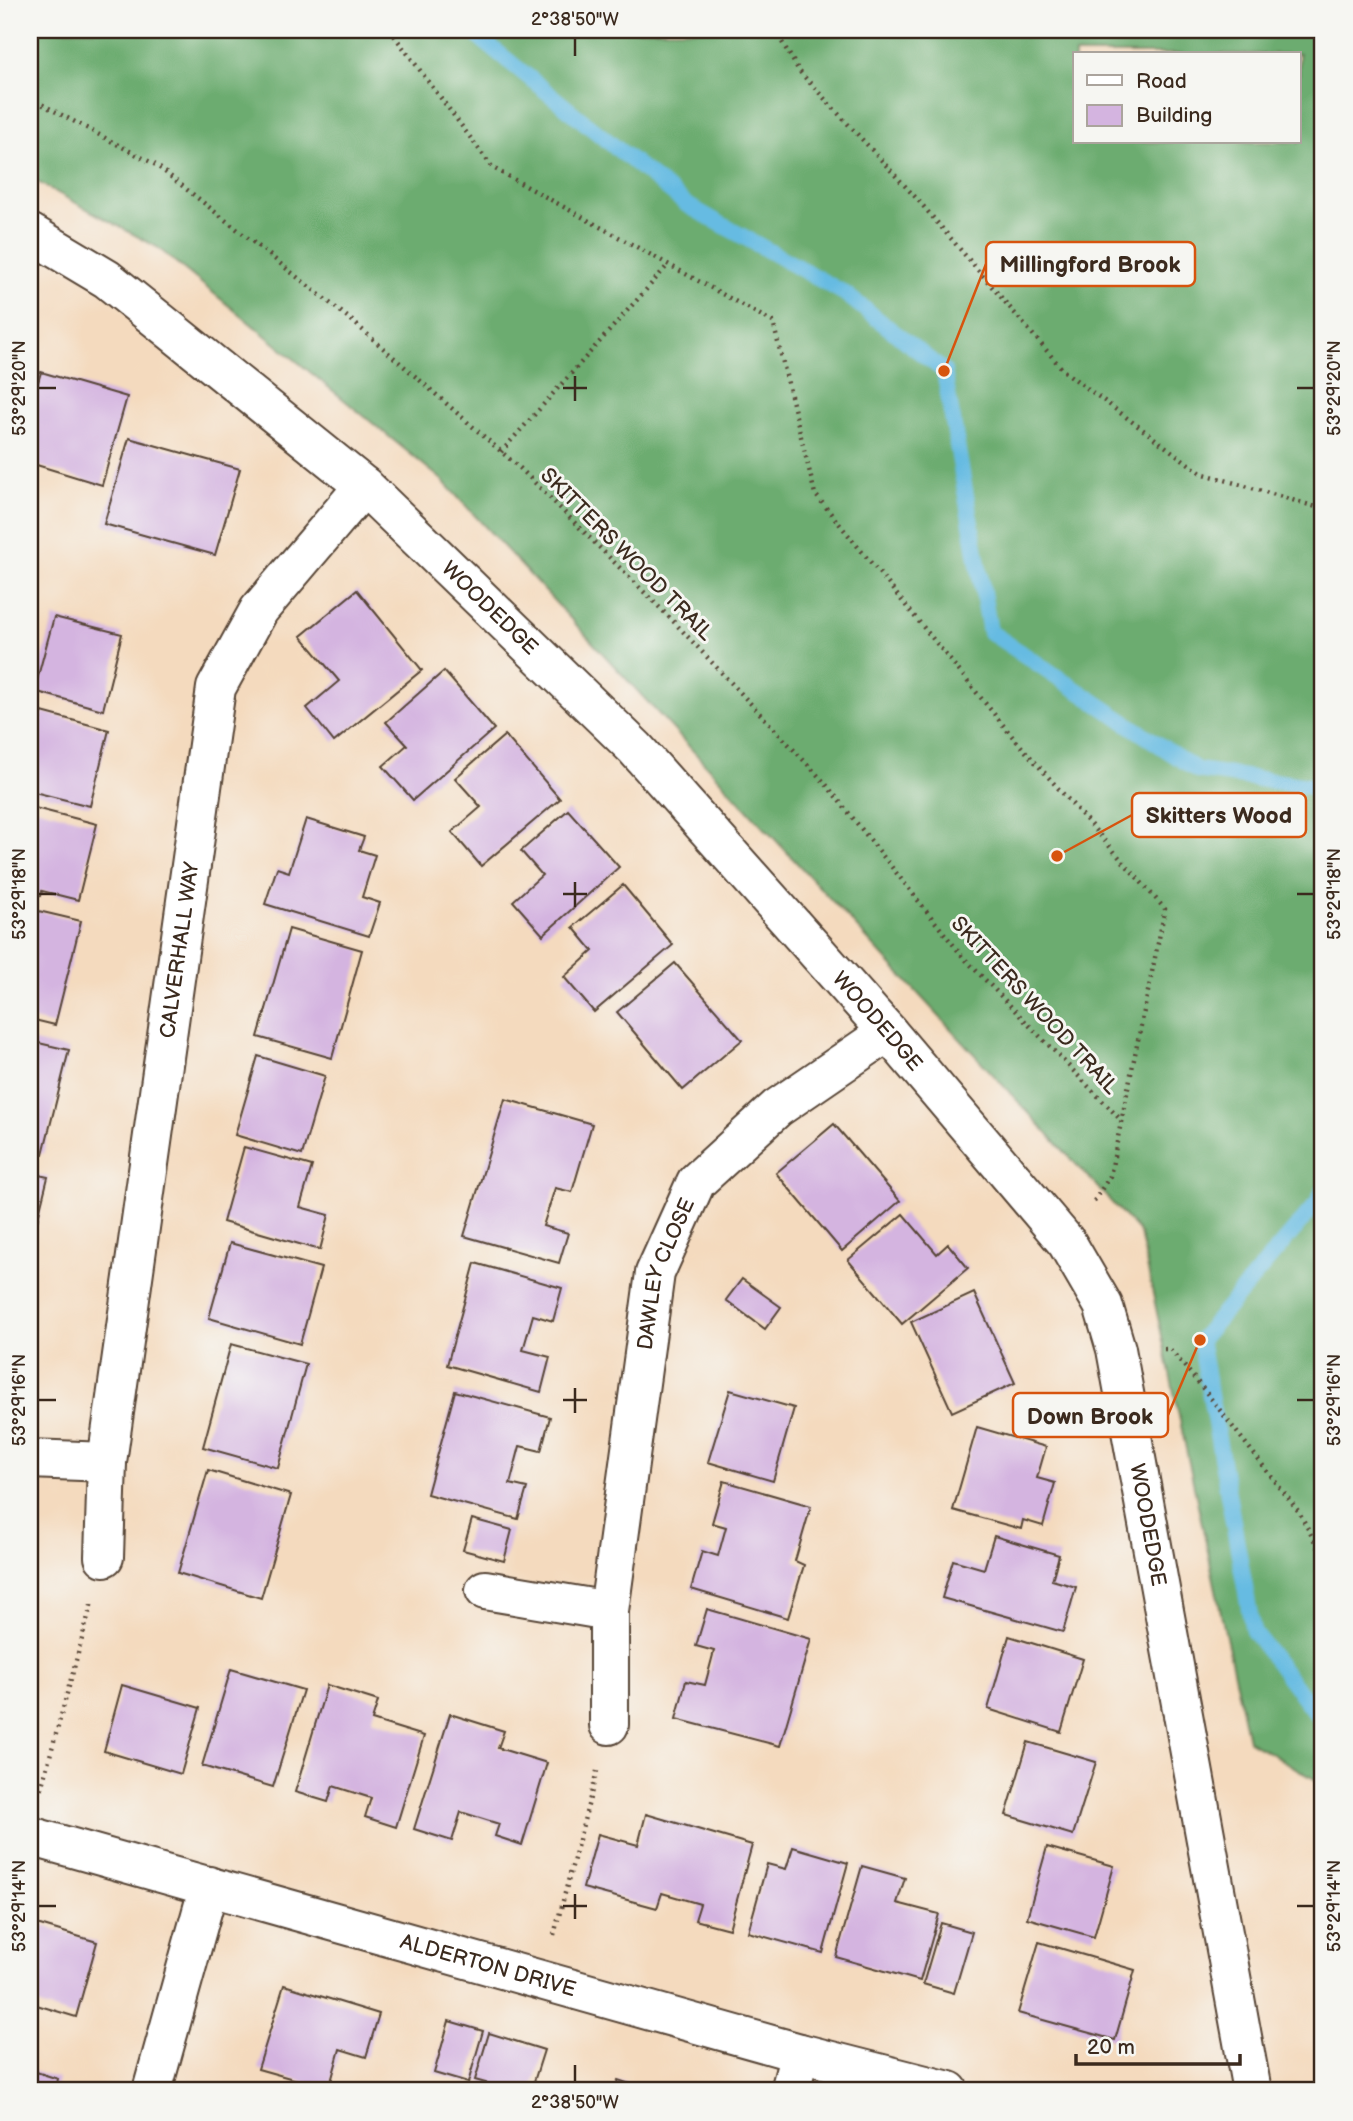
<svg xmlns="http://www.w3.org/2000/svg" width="1353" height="2121" font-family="'Balsamiq Sans',sans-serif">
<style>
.built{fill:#e7d2ef}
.forest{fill:#6cac6f;stroke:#546b46;stroke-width:2;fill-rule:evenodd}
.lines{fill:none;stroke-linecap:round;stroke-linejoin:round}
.stream{stroke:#66bbe2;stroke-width:16}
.building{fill:#d4b4e0}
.minor-casing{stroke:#574436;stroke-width:42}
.path{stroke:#574436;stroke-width:4.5;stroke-dasharray:2 5;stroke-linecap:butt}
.minor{stroke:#fff;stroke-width:38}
.ticks{fill:none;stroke:#3b2a1e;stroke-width:2.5}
.labels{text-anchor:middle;stroke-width:6;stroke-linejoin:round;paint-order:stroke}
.street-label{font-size:21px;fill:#3b2a1e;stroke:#f6f6f2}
.leader{fill:none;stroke:#d7540e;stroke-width:2.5}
.callout-dot{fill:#d7540e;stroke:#f6f6f2;stroke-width:2.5}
.callout{fill:#f6f6f2;stroke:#d7540e;stroke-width:2.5}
.callout-label{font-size:23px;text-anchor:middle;font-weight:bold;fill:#3b2a1e}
.neatline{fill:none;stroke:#3b2a1e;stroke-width:2.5}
.ticks-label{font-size:18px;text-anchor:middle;fill:#3b2a1e}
</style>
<rect width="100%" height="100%" fill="#f6f6f2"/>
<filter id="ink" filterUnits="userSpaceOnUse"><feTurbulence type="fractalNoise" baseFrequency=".0143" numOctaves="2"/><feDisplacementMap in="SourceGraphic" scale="14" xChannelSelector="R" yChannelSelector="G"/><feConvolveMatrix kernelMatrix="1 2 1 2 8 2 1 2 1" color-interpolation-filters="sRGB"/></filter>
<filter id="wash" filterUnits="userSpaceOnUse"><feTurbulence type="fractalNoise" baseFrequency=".00686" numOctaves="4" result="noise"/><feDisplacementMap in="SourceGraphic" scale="28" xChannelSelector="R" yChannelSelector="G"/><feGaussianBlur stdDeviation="1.57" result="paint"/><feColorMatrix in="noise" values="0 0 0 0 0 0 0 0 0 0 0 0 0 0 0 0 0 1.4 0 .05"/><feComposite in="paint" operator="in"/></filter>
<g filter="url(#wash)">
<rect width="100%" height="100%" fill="#f4dabe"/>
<path class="built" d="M1305,30H1323V51Z"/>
<path class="forest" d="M30,30H1305L1323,51V1784L1248,1740L1140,1233L441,479L157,247L30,178ZM1075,54H1299V142H1075Z"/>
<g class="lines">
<g class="stream">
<path d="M470,30L687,205L844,293L944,371L990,632L1197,770L1308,786L1323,793"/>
<path d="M1323,1190L1318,1202L1200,1340L1253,1631L1323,1723"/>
</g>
</g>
<g id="blocks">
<g class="building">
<path d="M41,372L127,397L102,485L30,463V410Z"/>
<path d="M129,438L240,469L215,555L104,524Z"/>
<path d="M357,590L422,670L334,742L307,708L339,681L301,636Z"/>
<path d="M54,617L122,634L103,710L34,691Z"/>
<path d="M444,671L494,729L413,800L383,766L407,745L386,722Z"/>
<path d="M42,712L109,730L90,806L30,791V746L33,747Z"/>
<path d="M505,735L560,799L481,866L452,832L481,807L455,778Z"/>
<path d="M31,807L97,824L78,900L42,891L41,896L30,893Z"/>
<path d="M568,810L619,867L543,935L513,901L542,875L521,851Z"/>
<path d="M306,819L364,837L359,850L375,855L362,897L380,903L369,936L265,904L277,868L289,872Z"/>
<path d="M623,885L673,945L594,1012L564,977L593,951L573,927Z"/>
<path d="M30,909L81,921L55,1025L30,1019Z"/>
<path d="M289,929L362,950L332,1058L258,1037Z"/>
<path d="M675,963L742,1040L683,1090L617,1012Z"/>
<path d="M30,1041L69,1050L43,1154L30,1151Z"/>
<path d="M258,1056L325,1076L302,1155L235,1135Z"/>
<path d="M505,1099L592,1124L572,1192L555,1188L543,1226L568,1233L559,1263L464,1236Z"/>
<path d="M834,1124L900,1201L842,1251L776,1173Z"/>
<path d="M244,1147L312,1166L300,1207L329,1215L320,1250L223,1222Z"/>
<path d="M30,1173L48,1177L31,1246H30Z"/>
<path d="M903,1214L937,1254L948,1244L968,1268L902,1324L848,1260Z"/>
<path d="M230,1243L321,1268L300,1344L209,1318Z"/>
<path d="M475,1263L562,1288L553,1321L533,1315L523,1350L550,1357L541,1392L447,1365Z"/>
<path d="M742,1279L781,1307L765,1329L726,1300Z"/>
<path d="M974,1293L1015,1383L952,1412L911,1322Z"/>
<path d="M231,1344L306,1364L278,1468L203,1447Z"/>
<path d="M730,1390L794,1408L773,1481L708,1462Z"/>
<path d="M455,1391L550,1417L541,1451L520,1446L510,1484L527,1488L518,1519L427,1494Z"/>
<path d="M977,1427L1046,1447L1037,1478L1055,1483L1043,1526L1023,1520L1021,1529L953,1510Z"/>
<path d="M208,1470L291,1495L261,1598L178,1573Z"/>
<path d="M724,1481L811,1506L795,1561L804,1565L788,1618L691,1589L702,1551L718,1556L726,1527L712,1523Z"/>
<path d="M472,1519L512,1530L504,1561L463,1550Z"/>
<path d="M994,1536L1059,1555L1052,1580L1076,1587L1063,1632L942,1598L953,1560L984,1569Z"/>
<path d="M707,1609L811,1639L780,1746L676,1719L686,1681L705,1685L714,1651L696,1646Z"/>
<path d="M1009,1636L1083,1659L1061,1732L988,1709Z"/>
<path d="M231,1669L303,1690L273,1787L202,1766Z"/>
<path d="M122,1685L200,1708L181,1774L104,1751Z"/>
<path d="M327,1685L378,1701L372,1720L424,1736L396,1827L365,1817L371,1798L333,1786L328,1802L295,1792Z"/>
<path d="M450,1714L504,1731L498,1748L547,1763L522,1845L495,1836L499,1824L461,1812L452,1841L414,1829Z"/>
<path d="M1028,1742L1096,1762L1073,1835L1006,1815Z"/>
<path d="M646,1814L752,1845L729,1929L695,1920L700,1904L662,1893L657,1908L583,1888L598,1834L638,1845Z"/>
<path d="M793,1847L848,1863L823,1953L748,1932L767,1864L786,1869Z"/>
<path d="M1047,1847L1114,1866L1094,1937L1027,1918Z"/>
<path d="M862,1866L905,1878L897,1903L939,1914L920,1981L836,1957Z"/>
<path d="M30,1922L97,1942L76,2017L30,2003Z"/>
<path d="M941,1923L972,1932L954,1993L923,1984Z"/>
<path d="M1039,1942L1135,1970L1115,2040L1018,2013Z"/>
<path d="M284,1985L379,2014L366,2057L340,2049L329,2089L258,2069Z"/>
<path d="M449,2021L483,2031L468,2083L434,2073Z"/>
<path d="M489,2033L544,2050L531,2091H514L475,2080Z"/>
<path d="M30,2070L58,2079L55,2091H30Z"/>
<path d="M618,2080L651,2091H614Z"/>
</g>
</g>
</g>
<g filter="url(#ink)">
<use href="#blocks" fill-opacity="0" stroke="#574436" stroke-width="2"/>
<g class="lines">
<g class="minor-casing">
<g id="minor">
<path id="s1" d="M30,233L107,279L364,486L635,748L888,1032L1067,1243L1103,1305L1116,1349L1252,2091"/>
<path d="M30,1459L107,1462"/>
<path id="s2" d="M104,1557L107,1462L216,688L259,610L364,486"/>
<path d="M485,1590L609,1611"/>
<path id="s3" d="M609,1725V1611L655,1273L696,1182L777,1108L888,1032"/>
<path id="s4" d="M30,1836L800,2053L949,2091"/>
<path d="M152,2091L209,1886"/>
<path d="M790,2091L800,2053"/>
</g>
</g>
<g class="path">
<path d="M390,30L493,168L773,322L815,494L1012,736L1165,909L1110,1176L1094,1201"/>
<path d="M775,30L799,71L918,200L1064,371L1201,473L1323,509"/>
<path d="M30,98L156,165L350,319L521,469L675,623L825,783L963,957L1121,1120"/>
<path d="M501,452L669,264"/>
<path d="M1164,1349H1170L1205,1391L1299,1512L1323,1557"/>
<path d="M41,1789L92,1602"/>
<path d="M554,1935L597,1771"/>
</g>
<use href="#minor" class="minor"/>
</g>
</g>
<path class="ticks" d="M575,38V56M575,376V401M38,388H56M563,388H587M1297,388H1314M575,882V907M38,894H56M563,894H587M1297,894H1314M575,1388V1413M38,1400H56M563,1400H587M1297,1400H1314M575,1894V1919M38,1906H56M563,1906H587M1297,1906H1314M575,2065V2082"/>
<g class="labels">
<g class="street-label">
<text transform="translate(627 554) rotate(45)" y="7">SKITTERS WOOD TRAIL</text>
<text dy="7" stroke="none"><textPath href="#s1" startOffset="595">WOODEDGE</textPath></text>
<text dy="7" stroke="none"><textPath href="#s2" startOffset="612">CALVERHALL WAY</textPath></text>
<text transform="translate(1035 1005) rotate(47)" y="7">SKITTERS WOOD TRAIL</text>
<text dy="7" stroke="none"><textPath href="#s1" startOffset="1162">WOODEDGE</textPath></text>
<text dy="7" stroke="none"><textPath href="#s3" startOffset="457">DAWLEY CLOSE</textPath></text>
<text dy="7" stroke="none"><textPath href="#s1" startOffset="1750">WOODEDGE</textPath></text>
<text dy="7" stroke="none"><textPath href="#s4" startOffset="476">ALDERTON DRIVE</textPath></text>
</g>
</g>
<path class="leader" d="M944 371L986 264M1057 856L1132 815M1200 1340L1168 1415"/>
<g class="callout-dot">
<circle cx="944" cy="371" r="7"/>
<circle cx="1057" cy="856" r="7"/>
<circle cx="1200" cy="1340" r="7"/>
</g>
<g class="callout">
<rect x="986" y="242" width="209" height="44" rx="7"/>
<rect x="1132" y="793" width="174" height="44" rx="7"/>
<rect x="1013" y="1393" width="155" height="44" rx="7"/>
</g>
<g class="callout-label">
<text x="1090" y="272">Millingford Brook</text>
<text x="1219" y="823">Skitters Wood</text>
<text x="1090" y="1424">Down Brook</text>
</g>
<rect width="1353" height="2121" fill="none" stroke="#f6f6f2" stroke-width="77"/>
<rect x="1073" y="52" width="228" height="91" fill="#f6f6f2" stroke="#aba49d" stroke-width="2"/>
<rect x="1087" y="75" width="35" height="10" fill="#ffffff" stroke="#aba49d" stroke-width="2"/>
<text x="1136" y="88" font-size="21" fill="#3b2a1e">Road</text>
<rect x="1087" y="105" width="35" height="21" fill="#d4b4e0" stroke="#aba49d" stroke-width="2"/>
<text x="1136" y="122" font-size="21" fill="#3b2a1e">Building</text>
<path d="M1076 2054v10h164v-10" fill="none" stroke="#3b2a1e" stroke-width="3.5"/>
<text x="1087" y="2054" font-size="21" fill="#3b2a1e" stroke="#f6f6f2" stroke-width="5" paint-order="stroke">20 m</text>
<rect x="38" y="38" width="1276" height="2044" class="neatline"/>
<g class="ticks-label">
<text x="575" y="25">2°38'50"W</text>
<text transform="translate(19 388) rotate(-90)" y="6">53°29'20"N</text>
<text transform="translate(1334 388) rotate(-90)" y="6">53°29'20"N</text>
<text transform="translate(19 894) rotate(-90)" y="6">53°29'18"N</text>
<text transform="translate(1334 894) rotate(-90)" y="6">53°29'18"N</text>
<text transform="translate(19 1400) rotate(-90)" y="6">53°29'16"N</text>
<text transform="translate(1334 1400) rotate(-90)" y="6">53°29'16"N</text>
<text transform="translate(19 1906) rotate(-90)" y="6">53°29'14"N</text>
<text transform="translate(1334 1906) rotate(-90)" y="6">53°29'14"N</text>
<text x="575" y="2108">2°38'50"W</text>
</g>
</svg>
